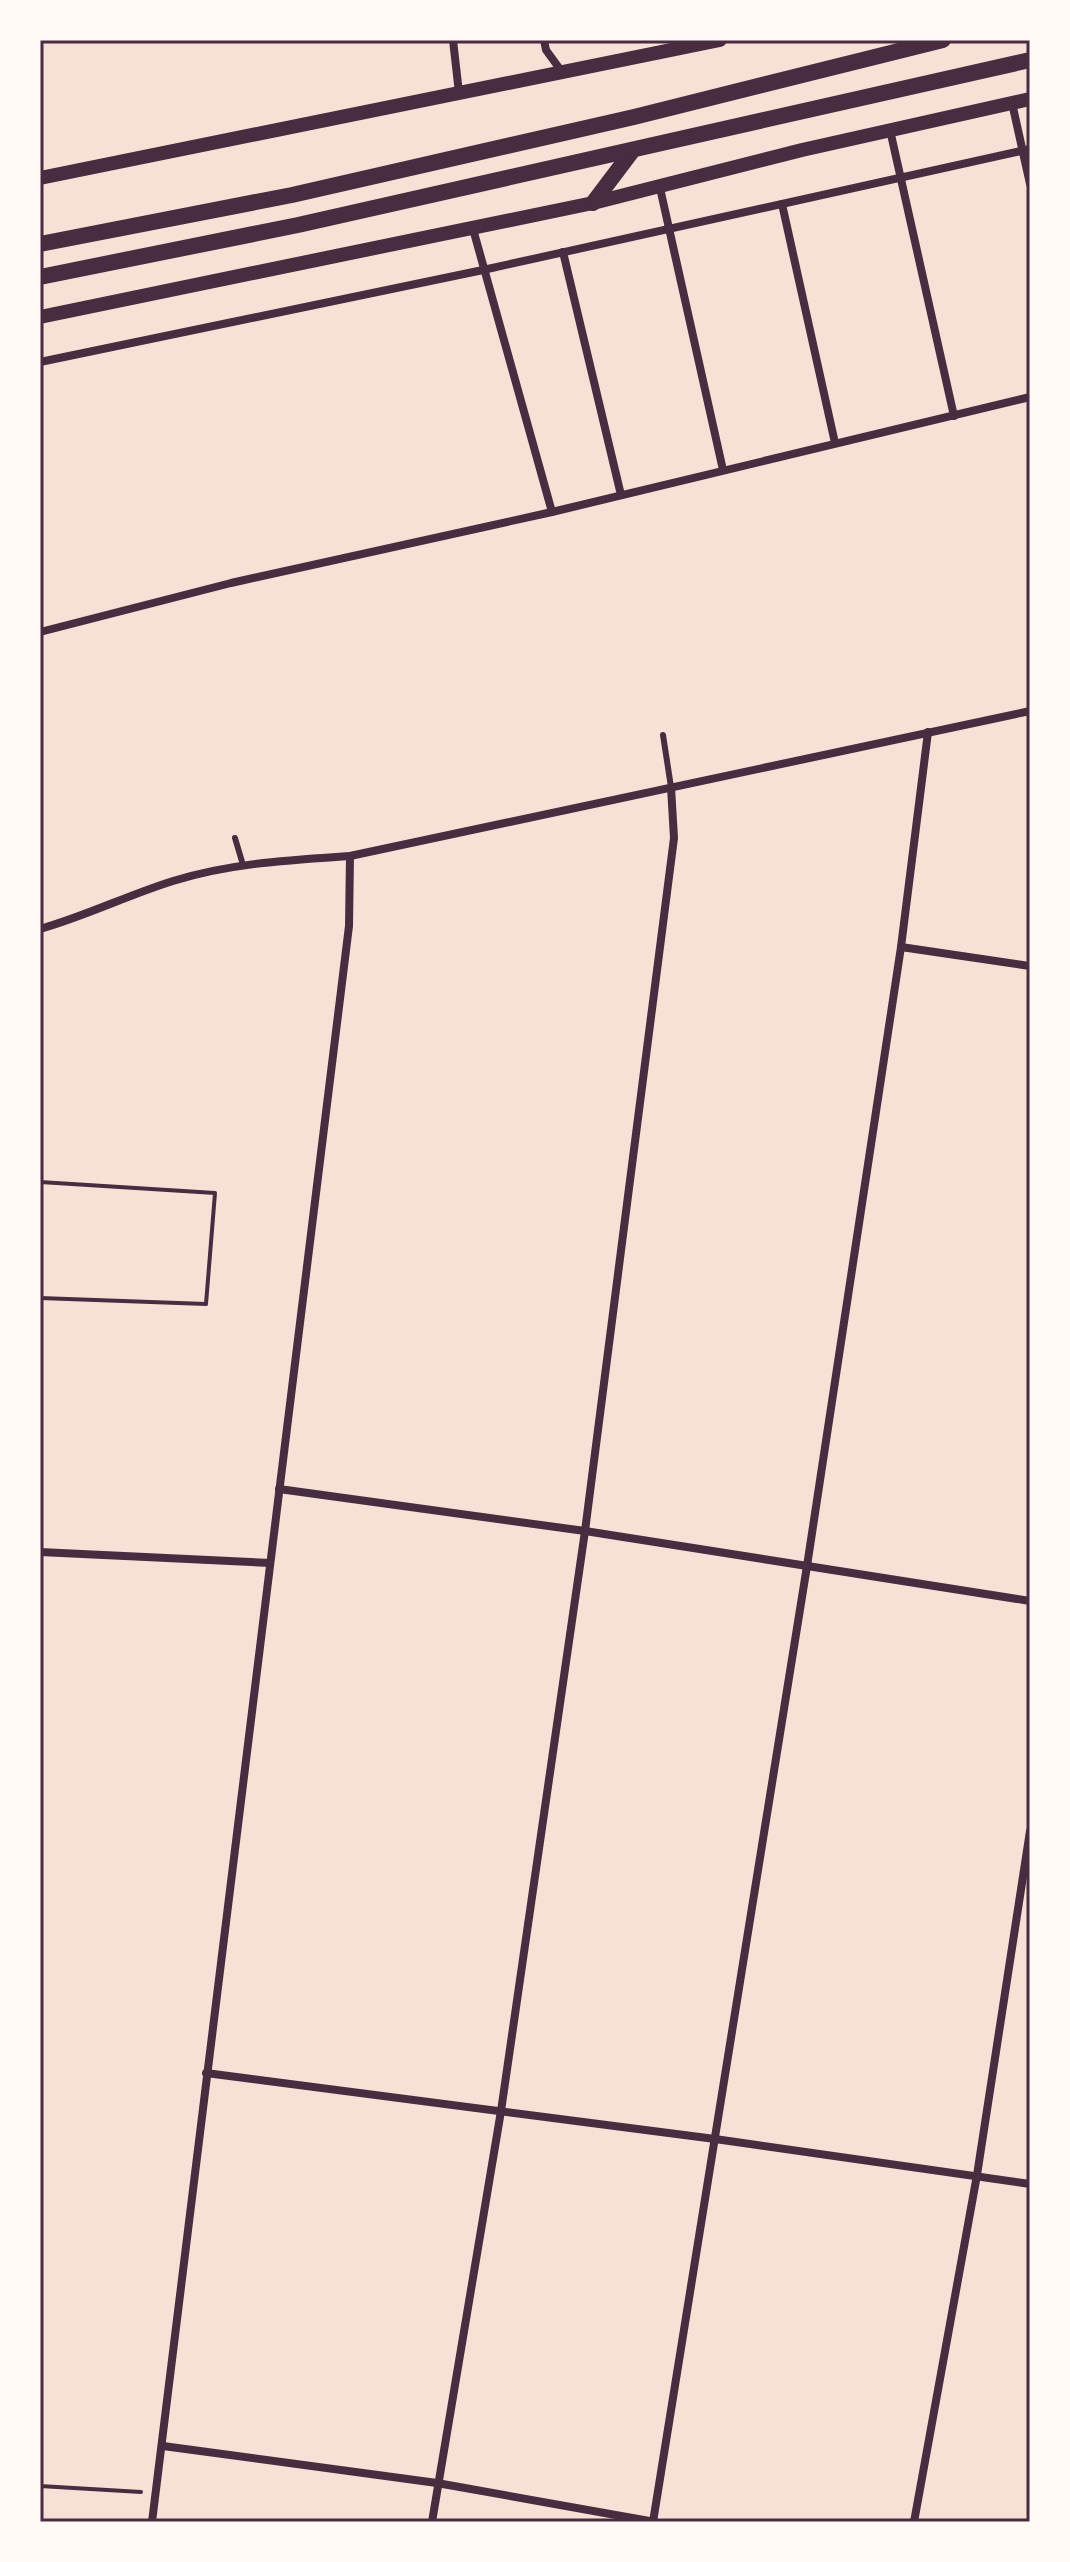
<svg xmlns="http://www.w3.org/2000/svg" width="1070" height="2562" font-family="'Space Grotesk',sans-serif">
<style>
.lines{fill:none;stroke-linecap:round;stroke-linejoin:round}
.path{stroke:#4a2c40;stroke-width:4}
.service{stroke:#4a2c40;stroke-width:6}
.minor{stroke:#4a2c40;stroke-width:8}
.tertiary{stroke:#4a2c40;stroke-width:14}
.secondary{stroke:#4a2c40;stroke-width:16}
.neatline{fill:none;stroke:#4a2c40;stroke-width:3}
</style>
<rect width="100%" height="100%" fill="#f7e1d7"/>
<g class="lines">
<g class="path">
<path d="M40,1182L215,1193L206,1304L40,1298"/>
<path d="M40,2486L141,2492"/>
</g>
<g class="service">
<path d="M663,735L671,787"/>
<path d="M235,838L243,865"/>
</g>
<g class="minor">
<path d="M453,40L459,93"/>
<path d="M544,40L546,50L562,72"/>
<path d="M1012,103L1030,184"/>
<path d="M890,130L954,416"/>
<path d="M660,188L723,470"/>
<path d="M782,204L835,443"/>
<path d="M473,229L552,512"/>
<path d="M563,252L621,495"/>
<path d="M40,362L483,270L1030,149"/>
<path d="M40,632L231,583L552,512L1030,397"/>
<path d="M40,929C86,916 128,895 173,881C231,863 290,860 350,856L1030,711"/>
<path d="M901,947L1030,966"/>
<path d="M279,1489L585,1531L1030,1601"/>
<path d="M40,1552L270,1563"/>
<path d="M206,2073L715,2139L1030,2184"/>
<path d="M163,2446L437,2483L655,2522"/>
<path d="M152,2522L349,926L350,856"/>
<path d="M432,2522L501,2111L585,1531L674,838L671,787"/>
<path d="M653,2522L807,1566L901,947L928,732"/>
<path d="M914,2522L977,2175L1030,1831"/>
</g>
<g class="tertiary">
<path d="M40,178L720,40"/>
<path d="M40,317L593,203L802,150L1030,99"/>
</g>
<g class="secondary">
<path d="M593,203L633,150"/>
<path d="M40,244L292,195L634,117L943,40"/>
<path d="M40,277L298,225L1030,60"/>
</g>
</g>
<rect width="1070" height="2562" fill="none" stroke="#fffaf5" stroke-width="84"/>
<rect x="42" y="42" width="986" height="2478" class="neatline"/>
</svg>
